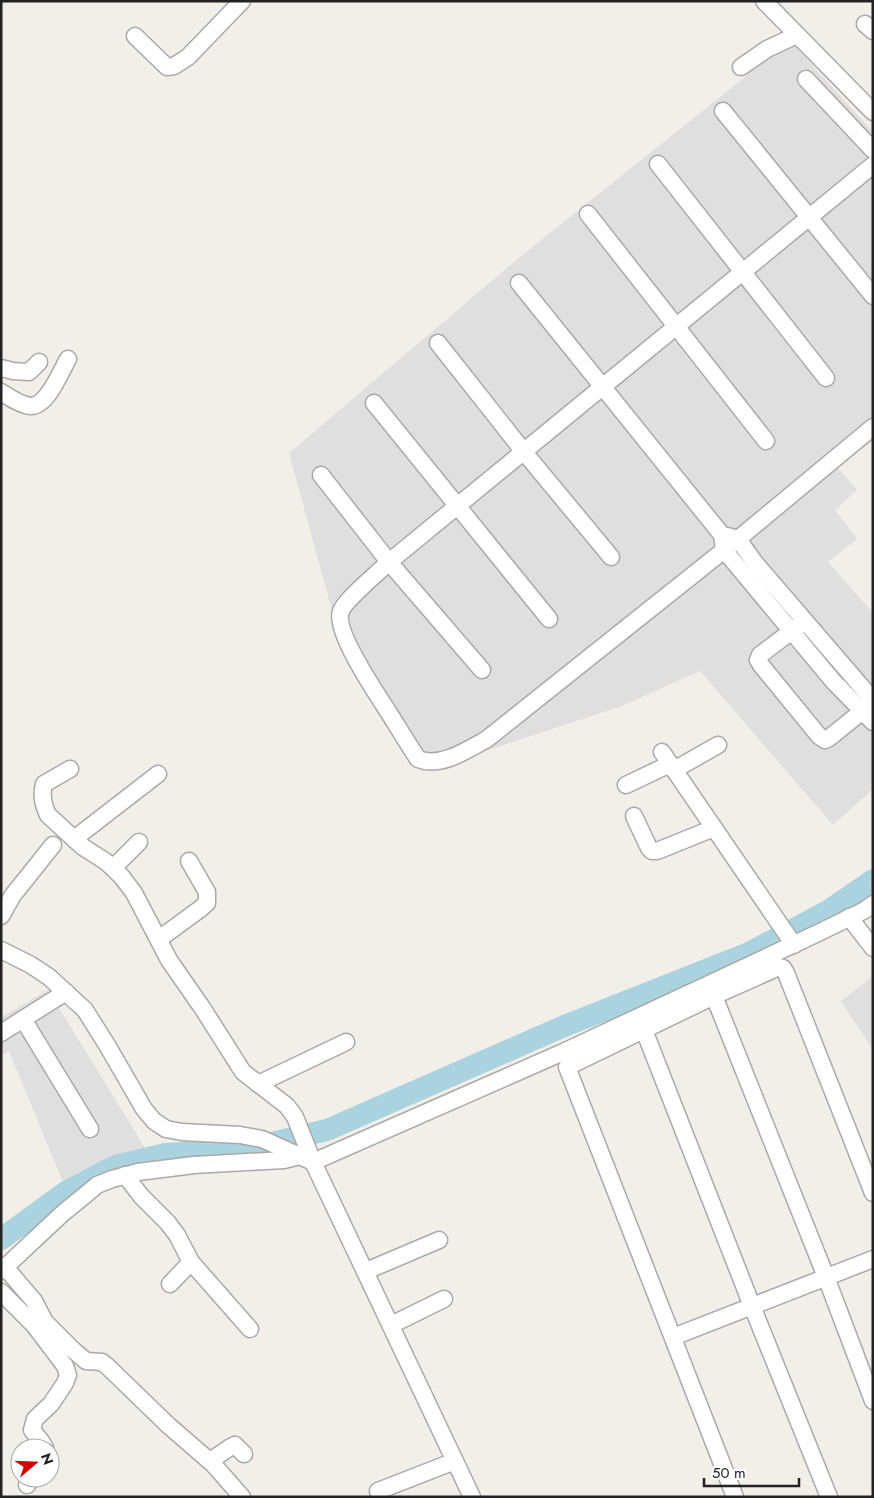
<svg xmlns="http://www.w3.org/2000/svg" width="874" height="1498" font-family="Jost,sans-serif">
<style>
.residential{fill:#e0dfdf}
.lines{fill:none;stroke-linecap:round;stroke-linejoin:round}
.river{stroke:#aad3df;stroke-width:22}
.minor-casing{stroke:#a9a9a9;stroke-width:19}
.minor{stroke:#fff;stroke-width:16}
</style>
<rect width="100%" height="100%" fill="#f2efe9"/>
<g class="residential">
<path d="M790,41L873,132V440L838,468L857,490L835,510L857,539L828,562L873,613V789L833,825L700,671L622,706L422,772L358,675L331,607L289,453L520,257Z"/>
<path d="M873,976V1050L841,1001Z"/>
<path d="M52,987L71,1001L59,1008L147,1151L115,1155L63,1182L9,1051L1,1055V1018Z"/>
</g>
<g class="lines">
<path class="river" d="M1,1239L66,1192L115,1166L166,1154L250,1148L327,1130L562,1027L749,953L828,911L873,880"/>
<g class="minor-casing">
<g id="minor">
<path d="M764,1L873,112"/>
<path d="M865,24L873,31"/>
<path d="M135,36L167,67L174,66L188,57L242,1"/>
<path d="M741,67L767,49L797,35"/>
<path d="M806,79L873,150"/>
<path d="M723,111L873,296"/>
<path d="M658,164L826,378"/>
<path d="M873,165L389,562C379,572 345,600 341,611C333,630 378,696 389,713C399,729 408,744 418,759C441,768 467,750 487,739L738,539L873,427"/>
<path d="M588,214L766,441"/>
<path d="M519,283L722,535L724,550L833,681L873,722"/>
<path d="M438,343L524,452L611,557"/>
<path d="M1,368L13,371L29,372L39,362"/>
<path d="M1,392C9,397 20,405 30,406C47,407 60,373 68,359"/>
<path d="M374,403L549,619"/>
<path d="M321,475L389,562L482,670"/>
<path d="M727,536L738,539L755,563L873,700"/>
<path d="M801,624L760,655L758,660L761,665L819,736L825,740L829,738L870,705"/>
<path d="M662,752L794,945"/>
<path d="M70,769L44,784C41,795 43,805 48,815L83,847L105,861L113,868L122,877L134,893L169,960L203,1009L243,1072L287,1106L295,1117L313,1162L561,1053L818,933L865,910L873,904"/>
<path d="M674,770L718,745"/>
<path d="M626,785L670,764"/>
<path d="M634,816L649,848L652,851H657L714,828"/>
<path d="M74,839L158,774"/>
<path d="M113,868L139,842"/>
<path d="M1,916L13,895L53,845"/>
<path d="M849,917L873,948"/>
<path d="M159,939L200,909L207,903V892L189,861"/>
<path d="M1,950L31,965L49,977L85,1010L107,1045L144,1109L154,1121L166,1129L182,1132L240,1135L262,1139L313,1162L472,1497"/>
<path d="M714,996L826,1277L873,1401"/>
<path d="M23,1019L90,1129"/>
<path d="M644,1030L752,1306L829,1497"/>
<path d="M1,1033L66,992"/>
<path d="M258,1084L346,1042"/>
<path d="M125,1175L141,1196L168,1223L177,1235L191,1262L170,1284"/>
<path d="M191,1262L250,1329"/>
<path d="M5,1267L34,1301L45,1322L72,1349L86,1361L102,1362L107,1366L168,1425L213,1464L242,1497"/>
<path d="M1,1271L63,1213L84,1196L97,1185L112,1179L138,1172L194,1165L284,1160L300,1156"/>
<path d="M366,1271L439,1240"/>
<path d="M1,1292L34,1325L65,1366L68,1375L65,1383L51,1404L35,1419L32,1430L41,1441L45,1448"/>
<path d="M391,1325L444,1299"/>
<path d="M673,1337L873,1259"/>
<path d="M210,1461L229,1448L235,1445L244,1454"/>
<path d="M27,1485L32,1478"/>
<path d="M378,1491L455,1461"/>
<path d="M735,1497L567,1067L714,996L779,967L783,968L786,973L873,1193"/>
</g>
</g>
<use href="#minor" class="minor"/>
</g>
<rect width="874" height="1498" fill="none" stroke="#222222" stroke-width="5"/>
<g transform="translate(35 1463) rotate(71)"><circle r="24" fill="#ffffff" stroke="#a7a7a7"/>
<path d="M0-4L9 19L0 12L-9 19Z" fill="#d40000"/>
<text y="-8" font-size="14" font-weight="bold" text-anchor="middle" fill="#222222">N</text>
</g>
<path d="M704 1478v8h95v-8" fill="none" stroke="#222222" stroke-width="2.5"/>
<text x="712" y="1478" font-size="15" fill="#222222" stroke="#ffffff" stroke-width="4" paint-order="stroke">50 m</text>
</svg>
